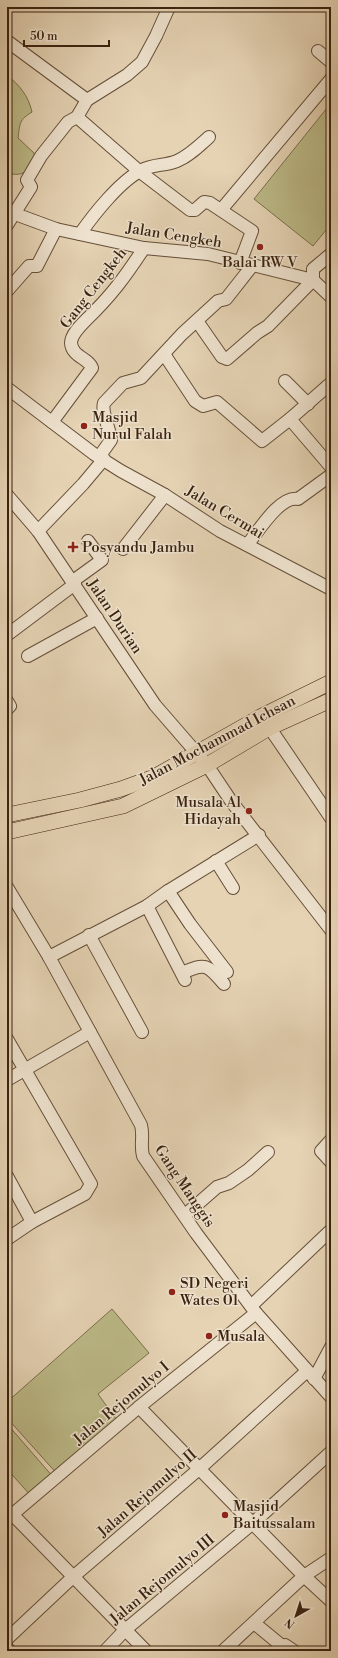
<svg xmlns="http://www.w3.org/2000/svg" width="338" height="1658" font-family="'Libre Bodoni',serif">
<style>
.green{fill:#bcba88;stroke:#7c6e4c}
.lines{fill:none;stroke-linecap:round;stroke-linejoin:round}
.minor-casing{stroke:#664f39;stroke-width:14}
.major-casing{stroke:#3b2310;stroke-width:16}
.minor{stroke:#eee2ce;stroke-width:12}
.major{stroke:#e5d3b4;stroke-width:15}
.poi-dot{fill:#8f2418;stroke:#eee2ce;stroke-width:1.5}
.labels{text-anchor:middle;stroke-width:3;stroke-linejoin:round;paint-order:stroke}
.street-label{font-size:15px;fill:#3b2310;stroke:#eee2ce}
.poi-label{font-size:15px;fill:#3b2310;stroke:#eee2ce;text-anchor:start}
</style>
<rect width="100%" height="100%" fill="#e5d3b4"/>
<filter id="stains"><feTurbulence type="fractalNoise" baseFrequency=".005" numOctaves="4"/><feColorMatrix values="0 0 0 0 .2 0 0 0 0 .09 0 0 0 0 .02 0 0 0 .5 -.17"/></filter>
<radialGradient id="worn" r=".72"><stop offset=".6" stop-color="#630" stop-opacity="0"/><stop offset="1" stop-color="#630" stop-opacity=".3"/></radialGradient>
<g class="green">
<path d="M7,75C20,86 28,95 32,112C19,120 20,123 18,138L34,153L35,158C25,172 25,177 7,173Z"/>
<path d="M331,103V224L313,246L254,199Z"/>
<path d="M112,1309L149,1353L98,1394L119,1423L59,1476L7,1418V1402Z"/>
<path d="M8,1425L54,1478L32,1497L7,1469Z"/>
</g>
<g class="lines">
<g class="minor-casing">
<g id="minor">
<path d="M7,41L87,100"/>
<path d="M318,51L331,62"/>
<path d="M77,117L139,171L190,210H195L204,202L210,203L252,231L240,263"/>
<path d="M221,210L331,79"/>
<path d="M7,211L56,229L144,248L208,254L313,280L331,297"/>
<path d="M7,225L31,187L27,180L41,156L68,122L77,117L87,100L127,75L142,62L156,36L169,7"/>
<path d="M80,234C94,214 120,181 142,170C153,164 165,166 177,161C189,156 199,146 209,137"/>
<path d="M7,291L29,266H37L56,229"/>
<path d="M197,321L222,357L227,359L257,333L268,326L313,280V269L331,254"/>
<path d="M164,354L195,401L203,406L217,402L262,441L290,419"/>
<path d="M285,381L308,404"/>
<path d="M331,383L290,419L331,467"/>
<path d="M7,388L94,454L121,471L165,495L220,531L331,589"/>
<path d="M52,422L92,368C89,358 72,357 71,343C71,335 80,326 86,320C111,296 125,277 144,248"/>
<path d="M99,457L111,440C110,429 101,412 104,403L123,383L141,378L182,334L218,301L226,299L252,266"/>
<path d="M7,495L38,531L155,705L207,765L231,801L331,930"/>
<path d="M38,531L83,484L104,459"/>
<path d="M247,545C258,532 280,495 298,499L331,475"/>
<path d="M123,549L165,495"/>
<path d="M73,581L102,560L88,541"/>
<path d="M7,635L75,584"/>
<path d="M28,656L97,618"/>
<path d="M7,701L10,706L7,709"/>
<path d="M265,721L331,818"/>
<path d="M216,861L233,888"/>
<path d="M7,887L49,957L141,1125C144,1136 140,1145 143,1156L196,1233L256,1313L331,1397"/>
<path d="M168,891L190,924L227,972"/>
<path d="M147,906L185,980"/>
<path d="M89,935L142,1032"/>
<path d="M49,957L147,906L168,891L259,835"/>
<path d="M182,973C206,962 208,965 224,984"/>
<path d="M7,1039L91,1184L85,1194L32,1222L7,1239"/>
<path d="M7,1080L90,1032"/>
<path d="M331,1140L321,1151L331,1162"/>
<path d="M7,1176L32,1222"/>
<path d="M185,1215L217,1187L229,1183L248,1170L268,1152"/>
<path d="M251,1306L331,1230"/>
<path d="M314,1379L331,1347"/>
<path d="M139,1407L304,1576L331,1601"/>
<path d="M12,1514L146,1651"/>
<path d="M7,1519L139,1407L256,1313"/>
<path d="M254,1623L282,1646L285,1645L294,1651"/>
<path d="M7,1639L74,1576L199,1469L307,1371"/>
<path d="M7,1648L10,1651"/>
<path d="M105,1651L125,1630L253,1523L331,1452"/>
<path d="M223,1651L304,1576L331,1558"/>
</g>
</g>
<g class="major-casing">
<g id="major">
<path d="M7,815L80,800L121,789L154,777L262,716L331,682"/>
<path d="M7,832L123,806L207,765L269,728L331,700"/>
</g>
</g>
<use href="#minor" class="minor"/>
<use href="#major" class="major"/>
</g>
<g class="poi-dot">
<circle cx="260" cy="247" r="4"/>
<circle cx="84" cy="426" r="4"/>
<path d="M71 541h4v4h4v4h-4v4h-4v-4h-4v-4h4z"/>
<circle cx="249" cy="811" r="4"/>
<circle cx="172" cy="1292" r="4"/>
<circle cx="209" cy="1336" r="4"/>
<circle cx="225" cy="1515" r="4"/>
</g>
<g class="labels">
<g class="street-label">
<text transform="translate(174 235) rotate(9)" y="5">Jalan Cengkeh</text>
<text transform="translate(93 288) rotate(-52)" y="5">Gang Cengkeh</text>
<text transform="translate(225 512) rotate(31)" y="5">Jalan Cermai</text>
<text transform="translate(115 616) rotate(56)" y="5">Jalan Durian</text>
<text transform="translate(217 740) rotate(-28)" y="5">Jalan Mochammad Ichsan</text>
<text transform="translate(185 1186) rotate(56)" y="5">Gang Manggis</text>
<text transform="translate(121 1403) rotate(-40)" y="5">Jalan Rejomulyo I</text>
<text transform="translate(147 1493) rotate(-41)" y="5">Jalan Rejomulyo II</text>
<text transform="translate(162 1579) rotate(-40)" y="5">Jalan Rejomulyo III</text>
</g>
<g class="poi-label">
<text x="260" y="267" text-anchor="middle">Balai RW V</text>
<text x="92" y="422">Masjid<tspan x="92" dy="17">Nurul Falah</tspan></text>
<text x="82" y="552">Posyandu Jambu</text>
<text x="241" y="807" text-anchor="end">Musala Al<tspan x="241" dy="17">Hidayah</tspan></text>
<text x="180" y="1288">SD Negeri<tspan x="180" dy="17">Wates 01</tspan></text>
<text x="217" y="1341">Musala</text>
<text x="233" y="1511">Masjid<tspan x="233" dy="17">Baitussalam</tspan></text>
</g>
</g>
<rect width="338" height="1658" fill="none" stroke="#e5d3b4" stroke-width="24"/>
<rect x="8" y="8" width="322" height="1642" fill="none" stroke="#3b2310" stroke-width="2"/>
<rect x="12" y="12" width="314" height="1634" fill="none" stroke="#3b2310"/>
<g transform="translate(296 1616) rotate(219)" stroke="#eee2ce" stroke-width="3" paint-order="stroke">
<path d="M0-3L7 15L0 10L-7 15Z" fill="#3b2310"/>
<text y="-6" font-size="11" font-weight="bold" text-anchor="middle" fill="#3b2310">N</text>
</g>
<path d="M24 40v6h85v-6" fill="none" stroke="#3b2310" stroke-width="2"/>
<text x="30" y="40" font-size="12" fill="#3b2310" stroke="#eee2ce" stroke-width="3" paint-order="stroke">50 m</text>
<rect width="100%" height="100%" filter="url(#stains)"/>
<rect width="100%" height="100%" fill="url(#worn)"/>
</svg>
